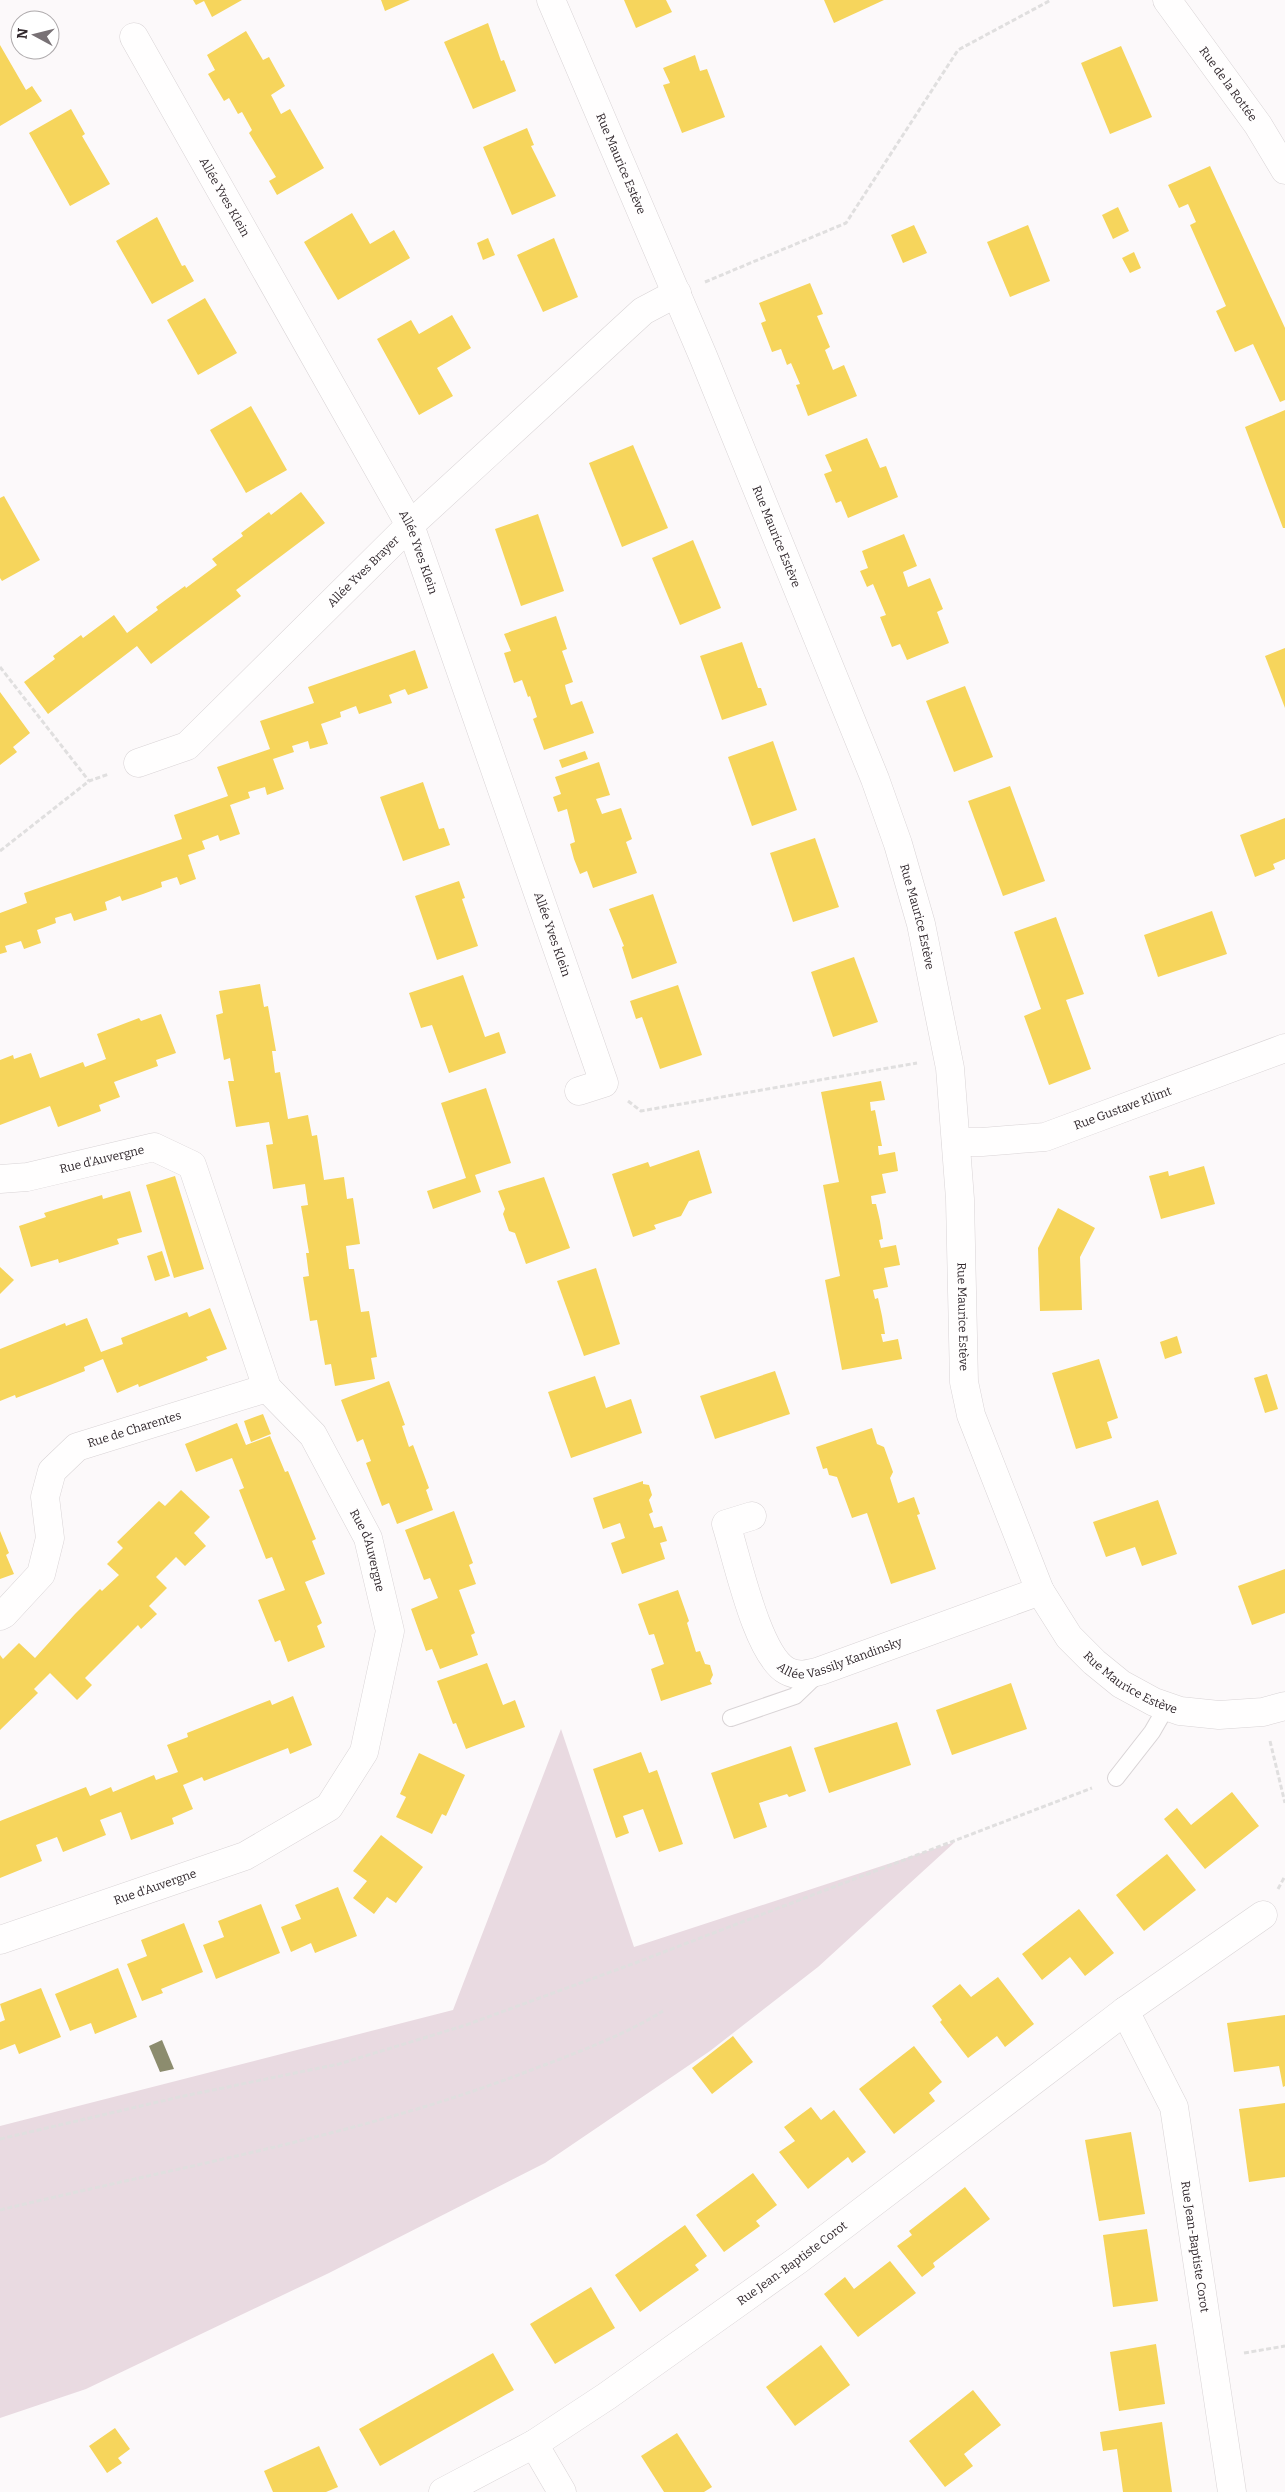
<svg xmlns="http://www.w3.org/2000/svg" width="1285" height="2492" font-family="Bitter,serif">
<style>
.green{fill:#e9dae1}
.homes{fill:#f6d55c}
.industry{fill:#8c8c6e}
.lines{fill:none;stroke-linecap:round;stroke-linejoin:round}
.service-casing{stroke:#d9d4d6;stroke-width:18}
.minor-casing{stroke:#d9d4d6;stroke-width:29}
.path{stroke:#e0dfdf;stroke-width:3;stroke-dasharray:5 2.5;stroke-linecap:butt}
.service{stroke:#fffefe;stroke-width:16}
.minor{stroke:#fffefe;stroke-width:28}
.labels{text-anchor:middle;stroke-width:5;stroke-linejoin:round;paint-order:stroke}
.street-label{font-size:12px;fill:#31282d;stroke:#fff}
</style>
<rect width="100%" height="100%" fill="#fcf9fa"/>
<path class="green" d="M561,1729L634,1947L955,1842L818,1967L710,2051L545,2163L329,2273L86,2389L0,2418V2126L453,2010Z"/>
<g class="homes">
<path d="M193,0H242L212,17L204,1L196,5Z"/>
<path d="M381,0H410L385,11Z"/>
<path d="M624,0H666L672,12L636,28Z"/>
<path d="M824,0H884L834,23Z"/>
<path d="M488,23L501,61L504,60L516,91L473,109L444,42Z"/>
<path d="M246,31L263,60L269,57L285,86L271,95L281,114L290,109L324,168L277,195L269,181L276,177L249,133L252,130L242,112L238,114L229,98L224,101L208,74L215,70L207,55Z"/>
<path d="M0,45L26,90L32,86L42,101L0,126Z"/>
<path d="M1121,46L1152,117L1110,134L1081,63Z"/>
<path d="M695,55L700,71L707,69L725,117L682,133L663,85L670,83L663,68Z"/>
<path d="M71,109L85,134L82,136L110,184L70,206L29,133Z"/>
<path d="M527,128L534,145L531,146L556,196L512,215L483,147Z"/>
<path d="M1210,166L1285,328V400L1280,402L1253,344L1235,352L1216,311L1226,306L1190,225L1196,222L1188,204L1179,208L1168,185Z"/>
<path d="M1118,207L1129,231L1113,239L1102,215Z"/>
<path d="M352,213L370,244L394,230L410,258L338,300L304,242Z"/>
<path d="M157,217L182,266L185,265L194,281L152,304L116,241Z"/>
<path d="M914,225L927,253L903,263L891,235Z"/>
<path d="M1028,225L1050,281L1010,297L987,242Z"/>
<path d="M488,238L495,255L483,260L477,243Z"/>
<path d="M554,238L578,297L543,312L517,255Z"/>
<path d="M1134,252L1141,268L1130,273L1122,258Z"/>
<path d="M810,283L823,314L817,316L830,347L825,350L833,370L844,365L857,396L808,416L796,385L800,384L791,363L787,365L781,349L772,352L761,323L766,321L759,303Z"/>
<path d="M205,298L237,353L198,375L167,320Z"/>
<path d="M452,315L471,348L437,368L453,396L419,415L377,339L411,320L419,334Z"/>
<path d="M251,406L287,470L246,493L210,430Z"/>
<path d="M1285,410V528H1283L1245,427Z"/>
<path d="M867,438L880,468L886,466L898,497L848,518L841,501L836,503L824,474L832,471L825,455Z"/>
<path d="M633,445L668,528L622,547L589,463Z"/>
<path d="M301,492L325,523L236,590L241,596L151,664L137,646L48,714L24,682L55,659L53,656L81,635L83,638L114,615L127,633L158,610L156,607L171,596L185,586L186,588L217,565L212,559L243,536L241,533L269,512L271,515Z"/>
<path d="M4,496L40,560L2,581L0,578V498Z"/>
<path d="M538,514L564,591L521,606L495,529Z"/>
<path d="M904,534L917,566L903,572L908,587L930,578L943,609L937,612L949,643L907,660L900,644L892,647L880,617L886,615L873,584L867,587L860,571L868,568L862,551Z"/>
<path d="M693,540L721,608L680,625L652,558Z"/>
<path d="M556,616L567,649L562,651L573,682L565,685L566,690L571,705L582,701L594,733L544,750L533,719L537,717L530,696L528,697L522,680L514,683L504,653L511,651L504,634Z"/>
<path d="M742,642L758,688H761L767,705L722,720L700,656Z"/>
<path d="M1285,648V708L1265,656Z"/>
<path d="M415,650L428,688L408,695L405,689L389,695L392,703L359,714L356,706L340,712L341,717L321,724L328,744L310,749L308,741L292,746L294,752L273,759L284,789L267,795L265,787L248,792L250,798L230,805L240,834L220,841L218,835L202,841L205,849L188,855L196,879L180,885L177,877L161,882L162,887L143,894L122,901L120,896L105,902L107,910L74,921L71,913L55,918L56,923L37,930L41,943L24,949L21,941L5,946L7,952L0,954V913L27,903L24,893L182,839L174,815L228,796L217,767L270,749L260,721L314,703L308,687Z"/>
<path d="M965,686L993,757L954,772L926,701Z"/>
<path d="M0,692L30,733L13,747L17,752L0,765Z"/>
<path d="M773,741L797,810L752,826L728,757Z"/>
<path d="M585,751L588,759L562,768L559,760Z"/>
<path d="M599,762L610,795L596,799L602,814L621,808L632,839L626,842L637,873L593,888L587,871L580,874L574,859L570,844L575,842L567,809L558,812L553,797L561,794L555,777Z"/>
<path d="M423,782L439,829L444,828L450,845L403,861L380,797Z"/>
<path d="M1010,786L1045,881L1003,896L968,801Z"/>
<path d="M1285,818V859L1273,864L1275,869L1255,877L1240,835Z"/>
<path d="M815,838L839,907L793,922L770,853Z"/>
<path d="M459,881L465,898L462,899L478,946L437,960L415,896Z"/>
<path d="M653,894L677,963L632,979L622,947L624,946L609,909Z"/>
<path d="M1212,911L1227,954L1158,977L1144,935Z"/>
<path d="M1056,917L1084,994L1066,1000L1091,1069L1049,1085L1024,1016L1041,1009L1014,932Z"/>
<path d="M854,957L878,1022L833,1037L811,972Z"/>
<path d="M463,975L485,1037L499,1032L506,1053L449,1073L432,1025L421,1028L409,993Z"/>
<path d="M260,984L264,1007L268,1006L276,1051H272L275,1073L280,1072L288,1119L308,1115L312,1136L317,1135L324,1180L344,1177L347,1199L353,1198L360,1244L346,1246L349,1269H354L361,1312L369,1311L377,1357L371,1358L375,1379L335,1386L331,1364L325,1365L317,1320L310,1321L303,1277L309,1276L306,1253H309L301,1206L308,1205L305,1184L273,1189L266,1145L273,1144L269,1122L236,1127L228,1081H234L230,1058L224,1060L216,1015L223,1013L219,991Z"/>
<path d="M678,985L702,1055L660,1069L642,1017L636,1019L630,1001Z"/>
<path d="M161,1014L176,1053L156,1060L158,1066L114,1082L120,1097L99,1105L101,1111L58,1127L50,1106L0,1125V1060L13,1055L14,1059L31,1053L40,1078L83,1062L85,1067L106,1059L97,1034L139,1018L141,1021Z"/>
<path d="M881,1081L885,1100L870,1102L871,1111L875,1110L882,1146H878L879,1155L895,1152L898,1171L882,1174L886,1193L871,1196L872,1204H876L880,1221L883,1239L879,1240L881,1248L896,1245L900,1265L884,1268L888,1287L873,1290L875,1299L878,1298L882,1316L885,1334H881L883,1342L898,1339L902,1359L842,1370L825,1280L840,1276L823,1185L839,1182L821,1092Z"/>
<path d="M486,1088L511,1163L475,1175L481,1192L433,1209L427,1191L466,1178L441,1103Z"/>
<path d="M699,1150L712,1193L689,1201L681,1216L654,1225L656,1229L633,1237L612,1174L648,1162L650,1167Z"/>
<path d="M1204,1166L1215,1204L1161,1219L1149,1176L1168,1171L1169,1176Z"/>
<path d="M175,1176L204,1269L174,1278L146,1185Z"/>
<path d="M544,1177L570,1248L526,1264L515,1233L509,1231L503,1214L505,1209L498,1191Z"/>
<path d="M130,1191L142,1232L117,1239L119,1244L59,1263L58,1259L31,1267L19,1226L46,1217L44,1213L102,1195L103,1199Z"/>
<path d="M1058,1208L1095,1228L1080,1257L1082,1310L1040,1311L1038,1248Z"/>
<path d="M162,1251L170,1276L155,1281L147,1256Z"/>
<path d="M0,1267L14,1280L0,1294Z"/>
<path d="M596,1268L620,1344L584,1356L557,1281Z"/>
<path d="M210,1308L227,1349L206,1357L208,1360L139,1387L138,1384L117,1393L103,1359L84,1367L85,1371L50,1385L16,1398L15,1395L0,1401V1349L65,1323L66,1326L87,1318L101,1352L123,1344L121,1338L187,1312L189,1317Z"/>
<path d="M1177,1336L1182,1353L1165,1359L1160,1342Z"/>
<path d="M1099,1359L1118,1418L1107,1422L1112,1438L1076,1449L1052,1373Z"/>
<path d="M775,1371L790,1414L715,1439L700,1396Z"/>
<path d="M1267,1374L1278,1409L1265,1413L1254,1378Z"/>
<path d="M595,1376L606,1408L631,1399L642,1433L571,1458L548,1392Z"/>
<path d="M389,1381L405,1425L402,1426L409,1447L413,1445L429,1488L426,1490L433,1510L397,1524L389,1503L382,1506L366,1463L371,1461L363,1439L357,1442L341,1400Z"/>
<path d="M263,1414L271,1434L251,1442L244,1421Z"/>
<path d="M237,1423L246,1445L270,1436L285,1472L288,1471L316,1539L312,1541L325,1574L305,1582L322,1623L317,1626L325,1647L288,1662L280,1640L275,1642L258,1600L285,1590L272,1557L266,1559L239,1490L244,1488L232,1458L196,1472L185,1444Z"/>
<path d="M872,1428L877,1444L884,1447L893,1472L890,1478L898,1503L914,1497L920,1514L917,1515L936,1569L891,1584L867,1513L852,1518L837,1477L829,1475L827,1468L823,1469L816,1447Z"/>
<path d="M643,1481V1484L649,1485L652,1495L649,1500L653,1512L649,1514L654,1528L662,1526L667,1541L660,1543L665,1559L622,1574L611,1543L625,1538L620,1523L603,1529L593,1498Z"/>
<path d="M181,1490L210,1517L194,1533L206,1546L185,1566L176,1557L156,1577L167,1588L149,1606L157,1614L141,1629L138,1625L85,1678L92,1685L77,1700L50,1673L34,1689L38,1693L0,1730V1655L3,1659L19,1643L35,1658L75,1614L100,1589L102,1591L119,1575L107,1564L123,1548L117,1542L159,1501L165,1506Z"/>
<path d="M1158,1500L1177,1554L1142,1566L1135,1547L1106,1557L1093,1522Z"/>
<path d="M454,1511L473,1563L469,1565L476,1584L459,1590L475,1633L471,1635L478,1655L440,1669L432,1649L426,1651L411,1609L438,1598L430,1578L424,1580L405,1530Z"/>
<path d="M0,1531L9,1553L6,1555L14,1574L0,1579Z"/>
<path d="M1285,1569V1613L1252,1625L1238,1586Z"/>
<path d="M678,1590L689,1621L687,1623L696,1652L700,1651L705,1664L710,1665L713,1675L710,1681L712,1684L661,1701L651,1669L664,1664L654,1634L649,1635L638,1604Z"/>
<path d="M487,1663L503,1705L515,1700L525,1727L466,1749L456,1723L453,1724L437,1681Z"/>
<path d="M1011,1683L1027,1729L952,1755L936,1710Z"/>
<path d="M293,1696L312,1745L290,1754L288,1748L204,1781L202,1777L183,1785L193,1809L172,1818L174,1824L131,1840L121,1812L100,1820L106,1835L63,1852L57,1837L36,1845L42,1861L0,1878V1821L86,1787L90,1796L111,1787L113,1792L154,1775L156,1780L178,1772L167,1745L188,1737L187,1733L270,1700L272,1705Z"/>
<path d="M897,1722L911,1765L829,1793L814,1748Z"/>
<path d="M791,1746L806,1791L789,1797L787,1794L759,1803L767,1827L734,1839L711,1773Z"/>
<path d="M641,1752L649,1773L657,1770L683,1844L659,1852L643,1809L623,1816L629,1833L616,1838L593,1769Z"/>
<path d="M419,1753L465,1775L446,1816L442,1814L432,1834L396,1817L406,1797L400,1794Z"/>
<path d="M1232,1792L1259,1826L1205,1869L1164,1819L1177,1808L1191,1825Z"/>
<path d="M381,1835L423,1867L396,1903L387,1897L374,1914L353,1898L367,1881L353,1871Z"/>
<path d="M1167,1854L1196,1890L1144,1931L1116,1895Z"/>
<path d="M338,1887L357,1936L315,1953L311,1943L291,1952L281,1927L301,1919L295,1905Z"/>
<path d="M261,1904L280,1953L216,1979L203,1945L224,1937L218,1921Z"/>
<path d="M1079,1909L1114,1953L1085,1976L1070,1957L1042,1980L1022,1954Z"/>
<path d="M184,1923L203,1972L161,1989L163,1993L142,2001L127,1964L147,1956L141,1940Z"/>
<path d="M118,1968L137,2017L95,2034L91,2023L70,2031L55,1994Z"/>
<path d="M998,1977L1034,2024L1005,2047L997,2036L968,2058L940,2022L942,2020L932,2006L960,1984L971,1997Z"/>
<path d="M41,1988L61,2037L19,2054L15,2044L0,2050V2022L5,2020L0,2004Z"/>
<path d="M1285,2015V2086L1283,2087L1279,2066L1234,2072L1227,2023Z"/>
<path d="M733,2036L753,2062L712,2094L692,2068Z"/>
<path d="M914,2046L942,2082L929,2093L935,2101L894,2134L859,2089Z"/>
<path d="M1285,2103V2177L1249,2182L1239,2109Z"/>
<path d="M811,2107L821,2120L834,2110L866,2152L852,2163L848,2157L808,2189L779,2152L795,2141L784,2127Z"/>
<path d="M1131,2132L1145,2214L1099,2221L1085,2140Z"/>
<path d="M753,2173L777,2205L756,2221L760,2226L724,2252L696,2215Z"/>
<path d="M965,2187L990,2219L933,2263L935,2267L922,2277L897,2246L912,2235L909,2231Z"/>
<path d="M685,2225L707,2256L695,2265L699,2270L640,2312L615,2275Z"/>
<path d="M1147,2229L1158,2301L1113,2307L1103,2235Z"/>
<path d="M890,2261L916,2293L858,2337L824,2294L845,2277L854,2289Z"/>
<path d="M591,2287L615,2328L555,2364L530,2324Z"/>
<path d="M1156,2344L1165,2404L1119,2411L1110,2352Z"/>
<path d="M821,2345L850,2385L795,2426L766,2387Z"/>
<path d="M493,2353L514,2390L380,2466L359,2429Z"/>
<path d="M973,2390L1001,2425L964,2454L973,2466L945,2487L909,2441Z"/>
<path d="M1162,2422L1172,2492H1123L1117,2449L1103,2451L1100,2432Z"/>
<path d="M115,2428L130,2449L118,2458L122,2463L107,2473L89,2446Z"/>
<path d="M677,2433L712,2487L704,2492H664L641,2456Z"/>
<path d="M319,2446L338,2487L326,2492H273L264,2471Z"/>
</g>
<path class="industry" d="M162,2040L174,2069L160,2072L149,2046Z"/>
<g class="lines">
<g class="service-casing">
<g id="service">
<path d="M731,1718L795,1696L819,1673"/>
<path d="M1116,1778L1152,1732L1167,1706"/>
</g>
</g>
<g class="minor-casing">
<g id="minor">
<path id="s1" d="M551,0L703,356L875,779L898,844L921,924L950,1068L960,1199L964,1382L971,1415L1040,1591L1069,1637L1094,1662L1121,1684L1154,1702L1180,1711L1219,1715L1263,1712L1285,1706"/>
<path id="s2" d="M1167,0L1258,125L1285,170"/>
<path id="s3" d="M134,37L410,525L604,1083L579,1091"/>
<path id="s4" d="M138,763L187,746L410,525L643,311L677,293"/>
<path id="s5" d="M956,1142H982L1045,1137L1285,1048"/>
<path id="s6" d="M0,1179L27,1177L154,1147L192,1165L267,1388L313,1435L368,1538L390,1631L364,1752L329,1807L245,1856L0,1940"/>
<path id="s7" d="M752,1516L726,1524C737,1558 757,1655 787,1671C798,1677 809,1674 820,1671L1040,1591"/>
<path id="s8" d="M0,1616L4,1614L41,1574L50,1538L45,1497L52,1471L77,1447L267,1388"/>
<path id="s9" d="M1125,2011L1174,2107L1232,2492"/>
<path d="M534,2444L562,2492"/>
<path id="s10" d="M443,2492L534,2444L607,2396L798,2260L1125,2011L1263,1915"/>
</g>
</g>
<g class="path">
<path d="M705,282L846,223L958,50L1051,0"/>
<path d="M0,667L89,781"/>
<path d="M0,851L89,781L109,774"/>
<path d="M628,1101L641,1111L917,1063"/>
<path d="M1270,1741L1285,1803"/>
<path d="M1278,1889L1285,1876"/>
<path d="M0,2139L179,2097L339,2064L466,2025L635,1963L1092,1788"/>
<path d="M0,2210C176,2167 356,2137 526,2072C573,2054 621,2037 663,2011"/>
<path d="M1244,2353L1285,2346"/>
</g>
<use href="#service" class="service"/>
<use href="#minor" class="minor"/>
</g>
<g class="labels">
<g class="street-label">
<text dy="4" stroke="none"><textPath href="#s2" startOffset="104">Rue de la Rottée</textPath></text>
<text dy="4" stroke="none"><textPath href="#s1" startOffset="178">Rue Maurice Estève</textPath></text>
<text dy="4" stroke="none"><textPath href="#s3" startOffset="184">Allée Yves Klein</textPath></text>
<text dy="4" stroke="none"><textPath href="#s1" startOffset="582">Rue Maurice Estève</textPath></text>
<text dy="4" stroke="none"><textPath href="#s3" startOffset="589">Allée Yves Klein</textPath></text>
<text dy="4" stroke="none"><textPath href="#s4" startOffset="300">Allée Yves Brayer</textPath></text>
<text dy="4" stroke="none"><textPath href="#s1" startOffset="988">Rue Maurice Estève</textPath></text>
<text dy="4" stroke="none"><textPath href="#s3" startOffset="994">Allée Yves Klein</textPath></text>
<text dy="4" stroke="none"><textPath href="#s5" startOffset="172">Rue Gustave Klimt</textPath></text>
<text dy="4" stroke="none"><textPath href="#s6" startOffset="104">Rue d'Auvergne</textPath></text>
<text dy="4" stroke="none"><textPath href="#s1" startOffset="1392">Rue Maurice Estève</textPath></text>
<text dy="4" stroke="none"><textPath href="#s8" startOffset="259">Rue de Charentes</textPath></text>
<text dy="4" stroke="none"><textPath href="#s6" startOffset="629">Rue d'Auvergne</textPath></text>
<text dy="4" stroke="none"><textPath href="#s7" startOffset="244">Allée Vassily Kandinsky</textPath></text>
<text dy="4" stroke="none"><textPath href="#s1" startOffset="1812">Rue Maurice Estève</textPath></text>
<text transform="translate(155 1887) rotate(-19)" y="4">Rue d'Auvergne</text>
<text dy="4" stroke="none"><textPath href="#s9" startOffset="249">Rue Jean-Baptiste Corot</textPath></text>
<text dy="4" stroke="none"><textPath href="#s10" startOffset="418">Rue Jean-Baptiste Corot</textPath></text>
</g>
</g>
<g transform="translate(35 35) rotate(277)"><circle r="24" fill="#ffffff" stroke="#ada9ab"/>
<path d="M0-4L9 19L0 12L-9 19Z" fill="#787175"/>
<text y="-8" font-size="14" font-weight="bold" text-anchor="middle" fill="#31282d">N</text>
</g>
</svg>
